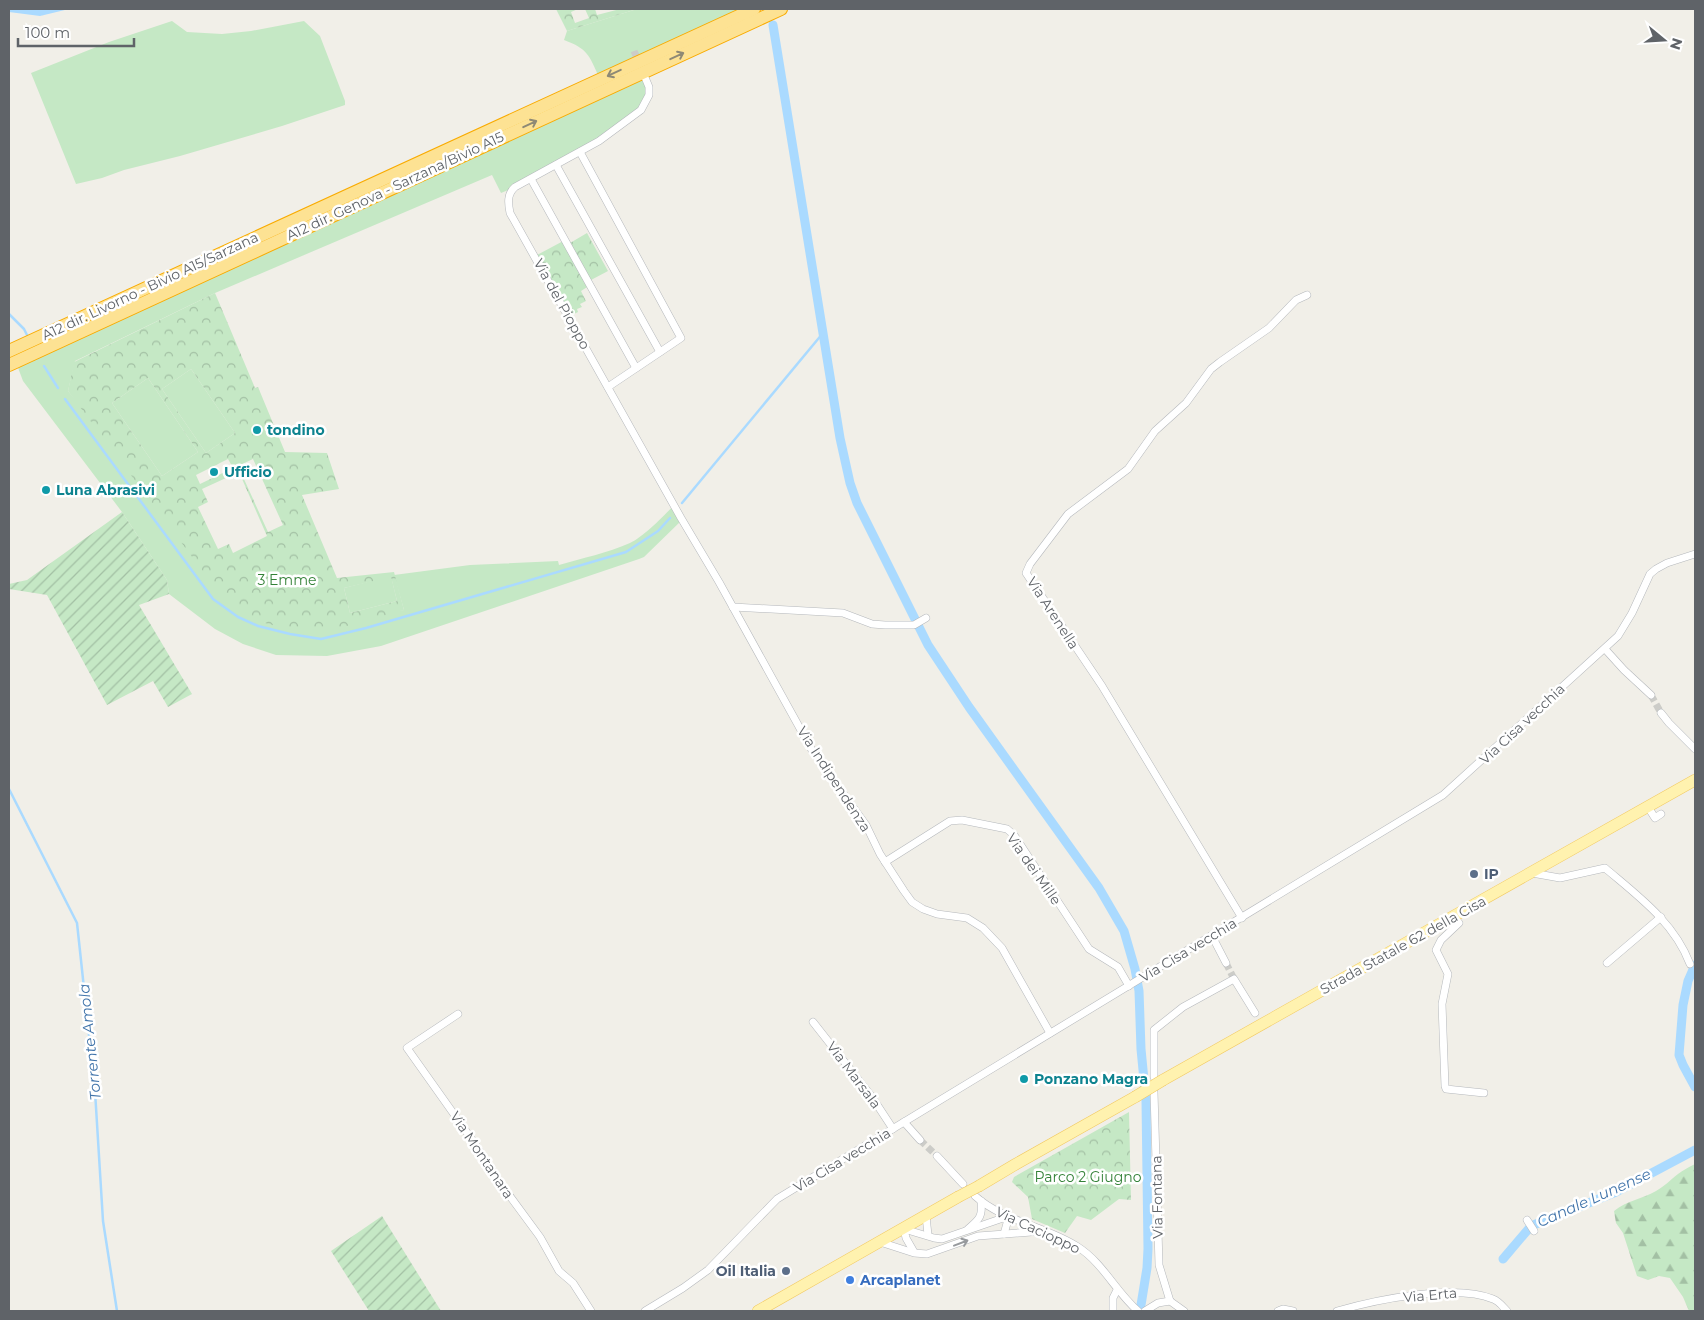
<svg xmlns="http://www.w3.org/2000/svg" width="1704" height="1320" font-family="Montserrat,sans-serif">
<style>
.grass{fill:#c5e8c5}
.forest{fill:url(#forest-firs)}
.park{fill:url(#park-crowns);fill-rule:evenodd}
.garden{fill:url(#garden-furrows)}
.water{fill:url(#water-waves)}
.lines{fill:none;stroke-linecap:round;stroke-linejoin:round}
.stream{stroke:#aadaff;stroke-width:2.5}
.canal{stroke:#aadaff;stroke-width:9}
.street-tunnel{stroke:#ccccc8;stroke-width:7;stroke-dasharray:7 3.5;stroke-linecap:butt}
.street-casing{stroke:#b5b8bc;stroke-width:8}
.primary-casing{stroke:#f2c960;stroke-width:12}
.highway-casing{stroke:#f9ab00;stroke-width:14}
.street{stroke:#fff;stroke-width:7}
.primary{stroke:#fff2af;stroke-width:11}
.highway{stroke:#fde293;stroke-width:12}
.primary-bridge-casing{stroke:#f2c960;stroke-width:12;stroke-linecap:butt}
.primary-bridge{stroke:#fff2af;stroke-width:11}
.oneway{stroke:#8e8975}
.oneway2{stroke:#979a9d}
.culture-dot{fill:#0f9aa8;stroke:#fff;stroke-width:2}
.service-dot{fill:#5c6f8a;stroke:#fff;stroke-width:2}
.shop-dot{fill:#3f7fe0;stroke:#fff;stroke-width:2}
.labels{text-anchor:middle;stroke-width:5;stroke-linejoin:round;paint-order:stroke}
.street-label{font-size:14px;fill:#5f6368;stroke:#fff}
.culture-label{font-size:14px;font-weight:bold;fill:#0d838f;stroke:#fff;text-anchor:start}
.park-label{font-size:14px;fill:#348238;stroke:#fff}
.service-label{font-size:14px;font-weight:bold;fill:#4e5e75;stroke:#fff;text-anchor:start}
.shop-label{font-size:14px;font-weight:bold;fill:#366cbe;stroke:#fff;text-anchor:start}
.water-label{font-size:15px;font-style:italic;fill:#4174aa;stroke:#fff}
</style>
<defs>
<pattern id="forest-firs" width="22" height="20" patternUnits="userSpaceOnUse" patternTransform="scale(1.25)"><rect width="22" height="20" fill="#c5e8c5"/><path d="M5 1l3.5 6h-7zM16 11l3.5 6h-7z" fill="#a3c0a4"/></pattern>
<pattern id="park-crowns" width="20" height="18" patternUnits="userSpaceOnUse" patternTransform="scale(1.25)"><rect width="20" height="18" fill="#c5e8c5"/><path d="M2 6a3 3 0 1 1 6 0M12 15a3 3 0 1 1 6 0" fill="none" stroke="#a3c0a4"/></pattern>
<pattern id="garden-furrows" width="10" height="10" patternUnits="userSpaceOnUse" patternTransform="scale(1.25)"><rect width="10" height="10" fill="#c5e8c5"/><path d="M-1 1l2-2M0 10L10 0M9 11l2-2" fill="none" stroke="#a3c0a4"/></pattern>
<pattern id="water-waves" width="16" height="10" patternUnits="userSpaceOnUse" patternTransform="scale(1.25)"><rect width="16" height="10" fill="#aadaff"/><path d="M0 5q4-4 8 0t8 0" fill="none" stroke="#8eb4d2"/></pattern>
</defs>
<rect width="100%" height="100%" fill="#f1efe8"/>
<g class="grass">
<path d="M637,9H747L599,77C589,55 588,49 564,40L567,31Z"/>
<path d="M172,21L187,32L222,34L251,31L304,21L320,36L345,101V105L282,126L180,156L124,170L102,178L76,184L31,73L109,42Z"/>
<path d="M644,75L649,87L646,103L599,141L515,187L501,193L492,175L215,293L75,361L68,391L265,623L404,610L394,575L470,565L558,561L559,565C583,558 607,553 630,543C643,537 664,516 674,505L682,520L644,557L639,559L381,646L327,656L276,655L243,644L215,629L169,594L167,580L122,512L23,381L17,365Z"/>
<path d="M191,369L235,433L206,453L162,389Z"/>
<path d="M148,378L198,452L162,476L112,403Z"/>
<path d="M391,576L397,601L350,613L344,588Z"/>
</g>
<path class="forest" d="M1695,1164V1311H1689L1683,1297L1670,1278L1659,1276L1648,1280L1637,1276L1623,1233L1616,1223L1614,1211C1628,1200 1642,1199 1656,1191C1665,1186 1670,1180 1678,1174C1683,1170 1689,1167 1695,1164Z"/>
<g class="park">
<path d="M556,9H578L571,12L575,23L589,18L585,9H595L597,15L620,9H637L567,31Z"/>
<path d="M587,233L608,271L591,280L592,284L581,291L586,301L580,304L582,307L577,309L578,312L570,316L537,255L567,239L570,243Z"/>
<path d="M215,293L255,388L258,387L285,452L327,453L339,489L302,495L337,578L394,572L404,610L332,630L310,632L287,629L265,623L242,613L213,585L68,391L74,362ZM191,369L235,433L206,453L162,389ZM148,378L198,452L162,476L112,403ZM228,459L233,468L200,484L196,475ZM253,459L283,525L268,532L238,466ZM239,472L267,536L233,553L229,544L218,549L198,507L208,502L202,489ZM391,577L397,601L350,613L344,588Z"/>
<path d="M1129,1112L1131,1200L1119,1199L1091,1220L1077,1216L1065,1233L1032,1219L1028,1197L1012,1182L1014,1177Z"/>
</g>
<g class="garden">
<path d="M122,512L167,580L169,594L139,605L192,694L168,707L153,681L107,705L47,595L9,589V584L27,580Z"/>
<path d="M382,1216L441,1311H369L331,1251Z"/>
</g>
<path class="water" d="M9,9H69L40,16L9,12Z"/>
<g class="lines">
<g class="stream">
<path d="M9,314L24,329L28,337"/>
<path d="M44,366L58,388"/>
<path d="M65,399L213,599L238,617L258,626L290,634L321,639L366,628L626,552L658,531L670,518"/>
<path d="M682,503L823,333"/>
<path d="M9,789L77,923L95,1091L103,1221L117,1311"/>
</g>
<g class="canal">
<path d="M773,25L840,438L850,483L857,503L928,645L969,707L1099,888L1124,931L1135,969L1139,991L1141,1049L1146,1101L1148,1249L1147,1268L1141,1305"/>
<path d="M1695,965L1688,981L1683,1005L1679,1055L1683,1065L1695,1087"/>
<path d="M1503,1259L1531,1226L1616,1192L1695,1150"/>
</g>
<g class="street-tunnel">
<path d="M634,51L639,63"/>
<path d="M1651,695L1661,713"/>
<path d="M1226,963L1234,979"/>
<path d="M920,1140L937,1156"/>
</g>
<g class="street-casing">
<g id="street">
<path d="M644,75L649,87V95L641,110L599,141L515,187C507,194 508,203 510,213L681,518L719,582L813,752L866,825L880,854L904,891L912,902L923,909L937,914L967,918L983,928L1002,948L1050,1033"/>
<path d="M580,152L681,338L608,387"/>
<path d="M556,165L660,352"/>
<path d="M531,179L636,368"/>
<path d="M733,607L843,613L872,624L885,625H914L926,618"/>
<path d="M1605,649L1624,670L1651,695"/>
<path d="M1661,713L1669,723L1695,749"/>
<path d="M1648,807L1655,818L1661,814"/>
<path d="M885,862L950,821L962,820L1007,829L1014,835L1089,949L1118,967L1129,986"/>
<path d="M1532,873L1560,878L1605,868C1638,896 1674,922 1690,964"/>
<path d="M1454,917L1459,923L1441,940L1436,950L1448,974L1442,1004L1445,1086L1446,1089L1484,1093"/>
<path d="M1242,918L1102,686L1026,573L1030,564L1068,514L1128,469L1155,431L1186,403L1211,369L1220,362L1269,328L1296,300L1307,295"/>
<path d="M1212,936L1226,963"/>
<path d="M1607,963L1661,917"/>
<path d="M458,1014L407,1048L473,1141L498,1180L540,1237L559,1271L573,1283L591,1311"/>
<path d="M813,1022L872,1097L893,1129"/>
<path d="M1154,1077V1030L1183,1007L1234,979L1255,1013"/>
<path d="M1154,1092L1159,1265L1170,1301"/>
<path d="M904,1122L920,1140"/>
<path d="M937,1156L963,1184"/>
<path d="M975,1196C1004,1222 1046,1226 1078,1247C1103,1263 1116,1292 1138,1311"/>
<path d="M926,1216L928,1235"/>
<path d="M1527,1220L1534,1231"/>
<path d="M967,1230C978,1220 983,1218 981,1201"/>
<path d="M1004,1234L1009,1216"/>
<path d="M880,1242L914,1253L927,1254L978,1236L1044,1231"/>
<path d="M914,1252L906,1238L904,1229L934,1238L942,1239L1009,1216"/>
<path d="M645,1311L683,1288L708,1270L777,1199L1443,795L1618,636L1632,613L1650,574L1656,569L1667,563L1695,554"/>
<path d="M1113,1311V1298L1117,1290"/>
<path d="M1145,1311L1158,1303L1170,1301L1184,1311"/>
<path d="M1278,1311L1283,1309L1293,1311"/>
<path d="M1337,1311C1375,1300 1455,1283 1493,1299C1499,1301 1503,1307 1507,1311"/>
</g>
</g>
<g class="primary-casing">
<g id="primary">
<path d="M1163,1080L1695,780"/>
<path d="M979,1186L1016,1164L1135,1097"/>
<path d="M758,1311L958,1197"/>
</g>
</g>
<g class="highway-casing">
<g id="highway">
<path d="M9,351L754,9"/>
<path d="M9,365L781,9"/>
</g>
</g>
<use href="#street" class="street"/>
<use href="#primary" class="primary"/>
<use href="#highway" class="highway"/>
<g class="primary-bridge-casing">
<g id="primary-bridge">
<path d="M1135,1097L1163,1080"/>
<path d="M958,1197L979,1186"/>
</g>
</g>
<use href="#primary-bridge" class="primary-bridge"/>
</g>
<defs><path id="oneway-shaft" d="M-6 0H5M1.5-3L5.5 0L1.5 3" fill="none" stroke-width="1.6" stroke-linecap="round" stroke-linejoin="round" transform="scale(1.25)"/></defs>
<g class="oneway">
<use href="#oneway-shaft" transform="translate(677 56) rotate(-25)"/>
<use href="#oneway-shaft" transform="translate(614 73) rotate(155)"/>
<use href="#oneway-shaft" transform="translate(530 124) rotate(-25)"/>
</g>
<use class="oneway2" href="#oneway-shaft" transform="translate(961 1243) rotate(-21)"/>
<g class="culture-dot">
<circle cx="257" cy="430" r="5"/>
<circle cx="214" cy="472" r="5"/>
<circle cx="46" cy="490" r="5"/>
<circle cx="1024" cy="1079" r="5"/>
</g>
<g class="service-dot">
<circle cx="1474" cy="874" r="5"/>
<circle cx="786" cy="1271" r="5"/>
</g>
<circle class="shop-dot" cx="850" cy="1280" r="5"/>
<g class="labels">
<g class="street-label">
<text transform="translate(395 186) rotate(-25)" y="5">A12 dir. Genova - Sarzana/Bivio A15</text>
<text transform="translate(150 286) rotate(-25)" y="5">A12 dir. Livorno - Bivio A15/Sarzana</text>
<text transform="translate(562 304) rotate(61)" y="5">Via del Pioppo</text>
<text transform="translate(1053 613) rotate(57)" y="5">Via Arenella</text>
<text transform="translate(1522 724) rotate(-43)" y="5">Via Cisa vecchia</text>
<text transform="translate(834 779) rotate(57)" y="5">Via Indipendenza</text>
<text transform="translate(1034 869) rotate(55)" y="5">Via dei Mille</text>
<text transform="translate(1403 945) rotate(-29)" y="5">Strada Statale 62 della Cisa</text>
<text transform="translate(1188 950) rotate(-31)" y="5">Via Cisa vecchia</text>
<text transform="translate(854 1075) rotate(53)" y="5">Via Marsala</text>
<text transform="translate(482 1155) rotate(56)" y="5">Via Montanara</text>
<text transform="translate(842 1160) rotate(-31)" y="5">Via Cisa vecchia</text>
<text transform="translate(1157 1197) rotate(-91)" y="5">Via Fontana</text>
<text transform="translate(1038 1230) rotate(25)" y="5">Via Cacioppo</text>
<text transform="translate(1430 1295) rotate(-5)" y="5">Via Erta</text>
</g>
<g class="culture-label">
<text x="267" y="435">tondino</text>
<text x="224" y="477">Ufficio</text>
<text x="56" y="495">Luna Abrasivi</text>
<text x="1034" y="1084">Ponzano Magra</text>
</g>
<g class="park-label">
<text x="287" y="585">3 Emme</text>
<text x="1088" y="1182">Parco 2 Giugno</text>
</g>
<g class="service-label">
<text x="1484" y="879">IP</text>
<text x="776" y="1276" text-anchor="end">Oil Italia</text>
</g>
<g class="shop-label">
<text x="860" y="1285">Arcaplanet</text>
</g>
<g class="water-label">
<text transform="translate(90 1042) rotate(-96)" y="5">Torrente Amola</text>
<text transform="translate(1594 1198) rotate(-24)" y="5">Canale Lunense</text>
</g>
</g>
<rect width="1704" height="1320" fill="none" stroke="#5f6368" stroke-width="20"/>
<g transform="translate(1664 40) rotate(108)" stroke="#ffffff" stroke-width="4" paint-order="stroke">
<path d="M0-4L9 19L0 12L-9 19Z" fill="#5f6368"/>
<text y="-8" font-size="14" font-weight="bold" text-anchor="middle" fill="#5f6368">N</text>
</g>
<path d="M18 38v8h116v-8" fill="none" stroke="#5f6368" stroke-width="2.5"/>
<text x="25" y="38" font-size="15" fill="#5f6368" stroke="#ffffff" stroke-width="4" paint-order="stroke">100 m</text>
</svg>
